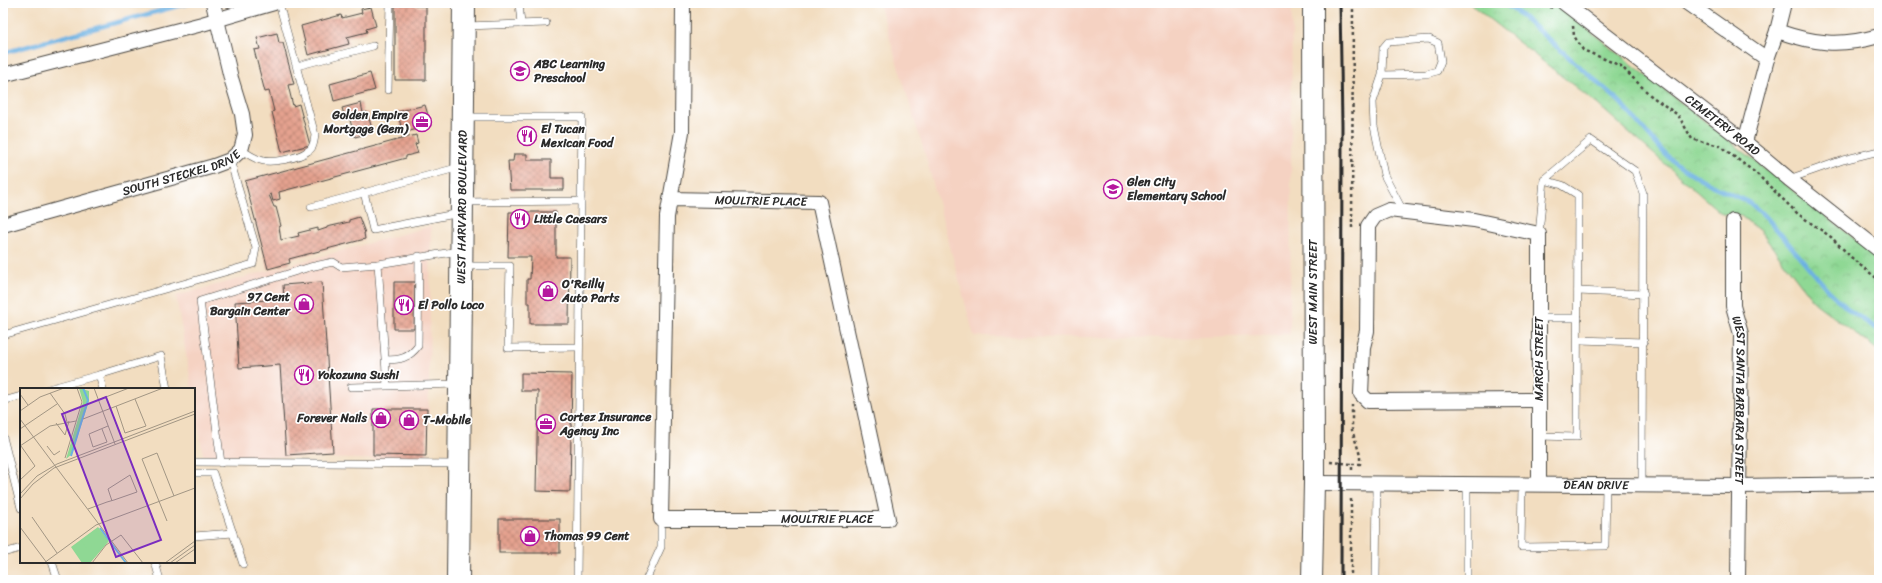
<svg xmlns="http://www.w3.org/2000/svg" width="1882" height="583" font-family="Sriracha,sans-serif">
<style>
.built{fill:#f5d2c2}
.park{fill:url(#park-crowns);stroke:#5d8260}
.lines{fill:none;stroke-linecap:round;stroke-linejoin:round}
.stream{stroke:#6cb1e2;stroke-width:4.5}
.building{fill:url(#building-cross-hatch)}
.lane-casing{stroke:#494641;stroke-width:8}
.street-casing{stroke:#494641;stroke-width:16}
.secondary-casing{stroke:#494641;stroke-width:22}
.primary-casing{stroke:#494641;stroke-width:24}
.path{stroke:#494641;stroke-width:2.5;stroke-dasharray:3 3;stroke-linecap:butt}
.lane{stroke:#fff;stroke-width:7}
.street{stroke:#fff;stroke-width:14}
.secondary{stroke:#fff;stroke-width:20}
.primary{stroke:#fff;stroke-width:22}
.rail{stroke:#2b2b2b;stroke-width:3}
.labels{text-anchor:middle;stroke-width:3.5;stroke-linejoin:round;paint-order:stroke}
.poi-label{font-size:12px;font-weight:bold;fill:#2b2b2b;stroke:#fff;text-anchor:start}
.street-label{font-size:12px;fill:#2b2b2b;stroke:#fff}
.inset-river{fill:none;stroke:#6cb1e2;stroke-width:2}
.inset-road{fill:none;stroke:#a29684;stroke-width:1}
.view{fill:#7b2cbf;fill-opacity:0.15;stroke:#7b2cbf;stroke-width:2}
.inset-edge{fill:none;stroke:#2b2b2b;stroke-width:2}
</style>
<defs>
<pattern id="park-crowns" width="20" height="18" patternUnits="userSpaceOnUse"><rect width="20" height="18" fill="#8fd894"/><path d="M2 6a3 3 0 1 1 6 0M12 15a3 3 0 1 1 6 0" fill="none" stroke="#7cba80"/></pattern>
<pattern id="building-cross-hatch" width="8" height="8" patternUnits="userSpaceOnUse"><rect width="8" height="8" fill="#e5a28f"/><path d="M0 0l8 8M0 8l8-8" fill="none" stroke="#ba8475"/></pattern>
</defs>
<rect width="100%" height="100%" fill="#fff"/>
<filter id="ink" filterUnits="userSpaceOnUse"><feTurbulence type="fractalNoise" baseFrequency=".025" numOctaves="2"/><feDisplacementMap in="SourceGraphic" scale="8" xChannelSelector="R" yChannelSelector="G"/><feConvolveMatrix kernelMatrix="1 2 1 2 8 2 1 2 1" color-interpolation-filters="sRGB"/></filter>
<filter id="wash" filterUnits="userSpaceOnUse"><feTurbulence type="fractalNoise" baseFrequency=".012" numOctaves="4" result="noise"/><feDisplacementMap in="SourceGraphic" scale="16" xChannelSelector="R" yChannelSelector="G"/><feGaussianBlur stdDeviation="0.9" result="paint"/><feColorMatrix in="noise" values="0 0 0 0 0 0 0 0 0 0 0 0 0 0 0 0 0 1.4 0 .05"/><feComposite in="paint" operator="in"/></filter>
<g filter="url(#wash)">
<rect width="100%" height="100%" fill="#f2ddc0"/>
<g class="built">
<path d="M879,3H1292L1290,334L1173,338L974,336L927,161Z"/>
<path d="M431,226L428,461L203,455L194,402V389H192L176,296Z"/>
</g>
<path class="park" d="M1469,3H1554L1879,258V351L1815,303L1760,231L1741,216L1722,214L1597,104Z"/>
<g class="lines">
<g class="stream">
<path d="M1503,3L1517,12L1619,101L1665,154L1679,166L1715,187L1749,202L1767,218L1828,290L1850,311L1879,330"/>
<path d="M3,53L189,3"/>
</g>
</g>
<g id="blocks">
<g class="building">
<path d="M395,3H416V6H426V80H395Z"/>
<path d="M371,7L376,26L366,29L367,32L347,37L349,44L308,55L301,26L341,15L342,18L362,13L361,9Z"/>
<path d="M277,33L279,43H283L294,84L288,85L293,106L299,104L310,145L282,152L272,112L274,111L269,91L265,92L254,50L260,49L257,38Z"/>
<path d="M370,73L375,90L334,101L330,84Z"/>
<path d="M361,103L363,113L367,112L373,132L355,137L349,117L345,118L342,108Z"/>
<path d="M425,105L431,125L403,133L397,112Z"/>
<path d="M416,135L418,143L415,144L418,153L406,156V158L279,192L280,199L273,201L271,194L269,195L274,207H276L281,226L279,227L281,240L299,236L298,233L318,228V231L327,228V227L349,222V220L359,217L365,233H364L365,239L289,259L290,263L268,269L245,181Z"/>
<path d="M514,154H527V160H551V178H564V190H510L508,161H513Z"/>
<path d="M509,212H556V257H570L569,324H530V303H527V279H530L531,257H508Z"/>
<path d="M322,282L333,452L286,455L280,365L239,368L235,302L284,299L283,285Z"/>
<path d="M394,282H415L414,329H394Z"/>
<path d="M521,373L572,374L570,492L536,491L538,391H521Z"/>
<path d="M373,409H427L426,456L373,455Z"/>
<rect x="499" y="519" width="61" height="34"/>
</g>
</g>
</g>
<g filter="url(#ink)">
<use href="#blocks" fill-opacity="0" stroke="#494641" stroke-width="1"/>
<g class="lines">
<g class="lane-casing">
<g id="lane">
<path d="M519,3L521,24"/>
<path d="M466,26L546,23"/>
<path d="M297,66L373,46"/>
<path d="M1382,75L1426,74L1437,71L1441,61L1438,43L1429,39L1388,42L1383,48L1382,75L1373,102L1374,126L1384,175L1403,211"/>
<path d="M388,90L390,3"/>
<path d="M241,150C247,153 253,158 260,160C271,164 299,158 308,151C314,148 314,141 315,135L279,3"/>
<path d="M1789,179L1843,160L1879,151"/>
<path d="M364,192L373,230L460,213"/>
<path d="M463,202L581,201L582,117H465"/>
<path d="M311,207L460,167"/>
<path d="M1539,234L1544,180L1591,140L1635,171L1643,193L1642,484"/>
<path d="M378,264L387,385"/>
<path d="M464,266H510L508,348L579,347"/>
<path d="M1578,291L1644,294"/>
<path d="M1538,318H1578"/>
<path d="M3,335L253,264L256,248L230,160"/>
<path d="M1578,340L1644,342"/>
<path d="M386,360C400,360 409,358 418,346L419,256"/>
<path d="M99,375L161,356L167,389"/>
<path d="M351,387L458,384"/>
<path d="M48,389L99,375L103,389"/>
<path d="M3,401L21,396"/>
<path d="M1539,436L1577,437L1578,195L1562,185L1544,180"/>
<path d="M3,437L21,508"/>
<path d="M194,462L458,464"/>
<path d="M221,463L200,301L310,267L333,262L341,267L378,264L459,251"/>
<path d="M194,473H213L243,564"/>
<path d="M1522,485L1521,547L1605,546L1606,485"/>
<path d="M194,536L233,533"/>
<path d="M3,553L21,548"/>
<path d="M52,562L58,580"/>
<path d="M155,562L160,580"/>
<path d="M577,580L581,201"/>
<path d="M646,580L661,547V519"/>
<path d="M1376,580L1377,484"/>
<path d="M1467,580V484"/>
</g>
</g>
<g class="street-casing">
<g id="street">
<path id="s1" d="M1564,3L1745,142L1789,179L1879,250"/>
<path d="M1687,3L1767,59"/>
<path d="M1777,31C1815,44 1840,47 1879,36"/>
<path d="M3,75L202,24L274,3"/>
<path d="M1745,142L1767,59L1777,31L1784,3"/>
<path id="s2" d="M670,199L819,202L888,519H661L667,217L682,132L683,3"/>
<path id="s3" d="M1733,221V306L1741,334L1738,580"/>
<path id="s4" d="M3,225L214,166L230,160L241,150L245,135L242,114L231,78L213,3"/>
<path d="M1539,400L1368,401L1361,394L1363,347L1367,331L1368,226L1375,216L1389,210L1474,220L1539,234V484"/>
<path id="s5" d="M1314,483L1740,486L1879,484"/>
</g>
</g>
<g class="secondary-casing">
<path id="secondary" d="M1312,580L1314,483L1313,3"/>
</g>
<g class="primary-casing">
<g id="primary">
<path id="s6" d="M458,580L464,3"/>
</g>
</g>
<g class="path">
<path d="M1546,3L1552,8"/>
<path d="M1573,26L1574,36L1583,50L1621,66L1650,95L1678,115L1692,139L1720,146L1757,174L1798,214L1831,237L1855,261L1879,280"/>
<path d="M1352,228L1353,3"/>
<path d="M1330,462L1352,464"/>
<path d="M1352,470V464H1360V455L1352,430V405"/>
<path d="M1351,580V497"/>
</g>
<use href="#lane" class="lane"/>
<use href="#street" class="street"/>
<use href="#secondary" class="secondary"/>
<use href="#primary" class="primary"/>
<path class="rail" d="M1340,3L1342,125L1341,580"/>
</g>
</g>
<defs>
<g id="school-ring" transform="scale(1)"><circle r="9.5" fill="#fff" stroke="#b5179e" stroke-width="1.5"/><path d="M0-5L7-2L0 1L-7-2ZM-4 1L0 2.5L4 1V4Q0 6-4 4Z" fill="#b5179e"/></g>
<g id="office-ring" transform="scale(1)"><circle r="9.5" fill="#fff" stroke="#b5179e" stroke-width="1.5"/><path d="M-6-3h4V-5.5h4V-3h4V5H-6ZM-1-4.5V-3h2v-1.5ZM-6 0V1H6V0Z" fill="#b5179e"/></g>
<g id="restaurant-ring" transform="scale(1)"><circle r="9.5" fill="#fff" stroke="#b5179e" stroke-width="1.5"/><path d="M-5-6h1v4h1v-4h1v4h1v-4h1v5L-1.5 .5V6h-2V.5L-5-1ZM5-6V6H3V1.5H1.5Q1.5-4 5-6Z" fill="#b5179e"/></g>
<g id="shop-ring" transform="scale(1)"><circle r="9.5" fill="#fff" stroke="#b5179e" stroke-width="1.5"/><path d="M-5-2.5h2.3a2.7 3.5 0 0 1 5.4 0H5L5.5 6h-11ZM-1.5-2.5h3a1.5 2.3 0 0 0-3 0Z" fill="#b5179e"/></g>
</defs>
<g fill-rule="evenodd">
<use href="#school-ring" x="520" y="71"/>
<use href="#office-ring" x="422" y="122"/>
<use href="#restaurant-ring" x="527" y="136"/>
<use href="#school-ring" x="1113" y="189"/>
<use href="#restaurant-ring" x="520" y="219"/>
<use href="#shop-ring" x="548" y="291"/>
<use href="#shop-ring" x="304" y="304"/>
<use href="#restaurant-ring" x="404" y="305"/>
<use href="#restaurant-ring" x="304" y="375"/>
<use href="#shop-ring" x="381" y="418"/>
<use href="#shop-ring" x="409" y="420"/>
<use href="#office-ring" x="546" y="424"/>
<use href="#shop-ring" x="530" y="536"/>
</g>
<g class="labels">
<g class="poi-label">
<text x="534" y="68">ABC Learning<tspan x="534" dy="14">Preschool</tspan></text>
<text x="408" y="119" text-anchor="end">Golden Empire<tspan x="408" dy="14">Mortgage (Gem)</tspan></text>
<text x="541" y="133">El Tucan<tspan x="541" dy="14">Mexican Food</tspan></text>
<text x="1127" y="186">Glen City<tspan x="1127" dy="14">Elementary School</tspan></text>
<text x="534" y="223">Little Caesars</text>
<text x="562" y="288">O'Reilly<tspan x="562" dy="14">Auto Parts</tspan></text>
<text x="290" y="301" text-anchor="end">97 Cent<tspan x="290" dy="14">Bargain Center</tspan></text>
<text x="418" y="309">El Pollo Loco</text>
<text x="318" y="379">Yokozuna Sushi</text>
<text x="560" y="421">Cortez Insurance<tspan x="560" dy="14">Agency Inc</tspan></text>
<text x="367" y="422" text-anchor="end">Forever Nails</text>
<text x="423" y="424">T-Mobile</text>
<text x="544" y="540">Thomas 99 Cent</text>
</g>
<g class="street-label">
<text dy="4" stroke="none"><textPath href="#s1" startOffset="200">CEMETERY ROAD</textPath></text>
<text dy="4" stroke="none"><textPath href="#s4" startOffset="186">SOUTH STECKEL DRIVE</textPath></text>
<text dy="4" stroke="none"><textPath href="#s2" startOffset="91">MOULTRIE PLACE</textPath></text>
<text dy="4" stroke="none"><textPath href="#s6" startOffset="373">WEST HARVARD BOULEVARD</textPath></text>
<text transform="translate(1313 292) rotate(-90)" y="4">WEST MAIN STREET</text>
<text transform="translate(1539 359) rotate(-90)" y="4">MARCH STREET</text>
<text dy="4" stroke="none"><textPath href="#s3" startOffset="180">WEST SANTA BARBARA STREET</textPath></text>
<text dy="4" stroke="none"><textPath href="#s5" startOffset="282">DEAN DRIVE</textPath></text>
<text x="827" y="523">MOULTRIE PLACE</text>
</g>
</g>
<g transform="translate(20 388)">
<rect width="175" height="175" fill="#f2ddc0"/>
<path d="M59,0L69,3V13L52,66L46,71L63,14ZM78,139L89,153L71,174L62,175L51,159Z" fill="#8fd894"/>
<path d="M75,142L82,151L67,161L61,152Z" fill="#8fd894"/>
<path class="inset-river" d="M51,68L68,12L63,0M80,140L89,152M91,155L106,175"/>
<path class="inset-road" d="M74,0L95,56M30,5L45,26L47,34M0,6L8,17M78,12L109,0M96,18L105,45L126,38L115,11M0,23L20,9L44,0M0,31L108,175M63,31L143,0M36,35L45,47L49,33M0,41L37,16M82,41L87,54L73,59L69,46L88,38M0,58L30,38L56,33M27,58L34,67L40,63M45,70L62,14L57,0M0,92L15,78L1,58M0,106L17,88L37,76L175,23M0,111L13,96L34,80L175,26M68,121L87,114L94,112L117,104L110,87L88,101L92,113M12,129L37,165M147,133L122,71L137,65L154,108M0,139L27,175M24,175L76,137L175,100M72,175L86,157L101,147L123,175M145,175L175,153M150,175L175,157M155,175L175,161"/>
<path class="view" d="M86,9L141,152L96,169L42,26Z"/>
<rect width="175" height="175" class="inset-edge"/>
</g>
<rect width="1882" height="583" fill="none" stroke="#fff" stroke-width="16"/>
</svg>
